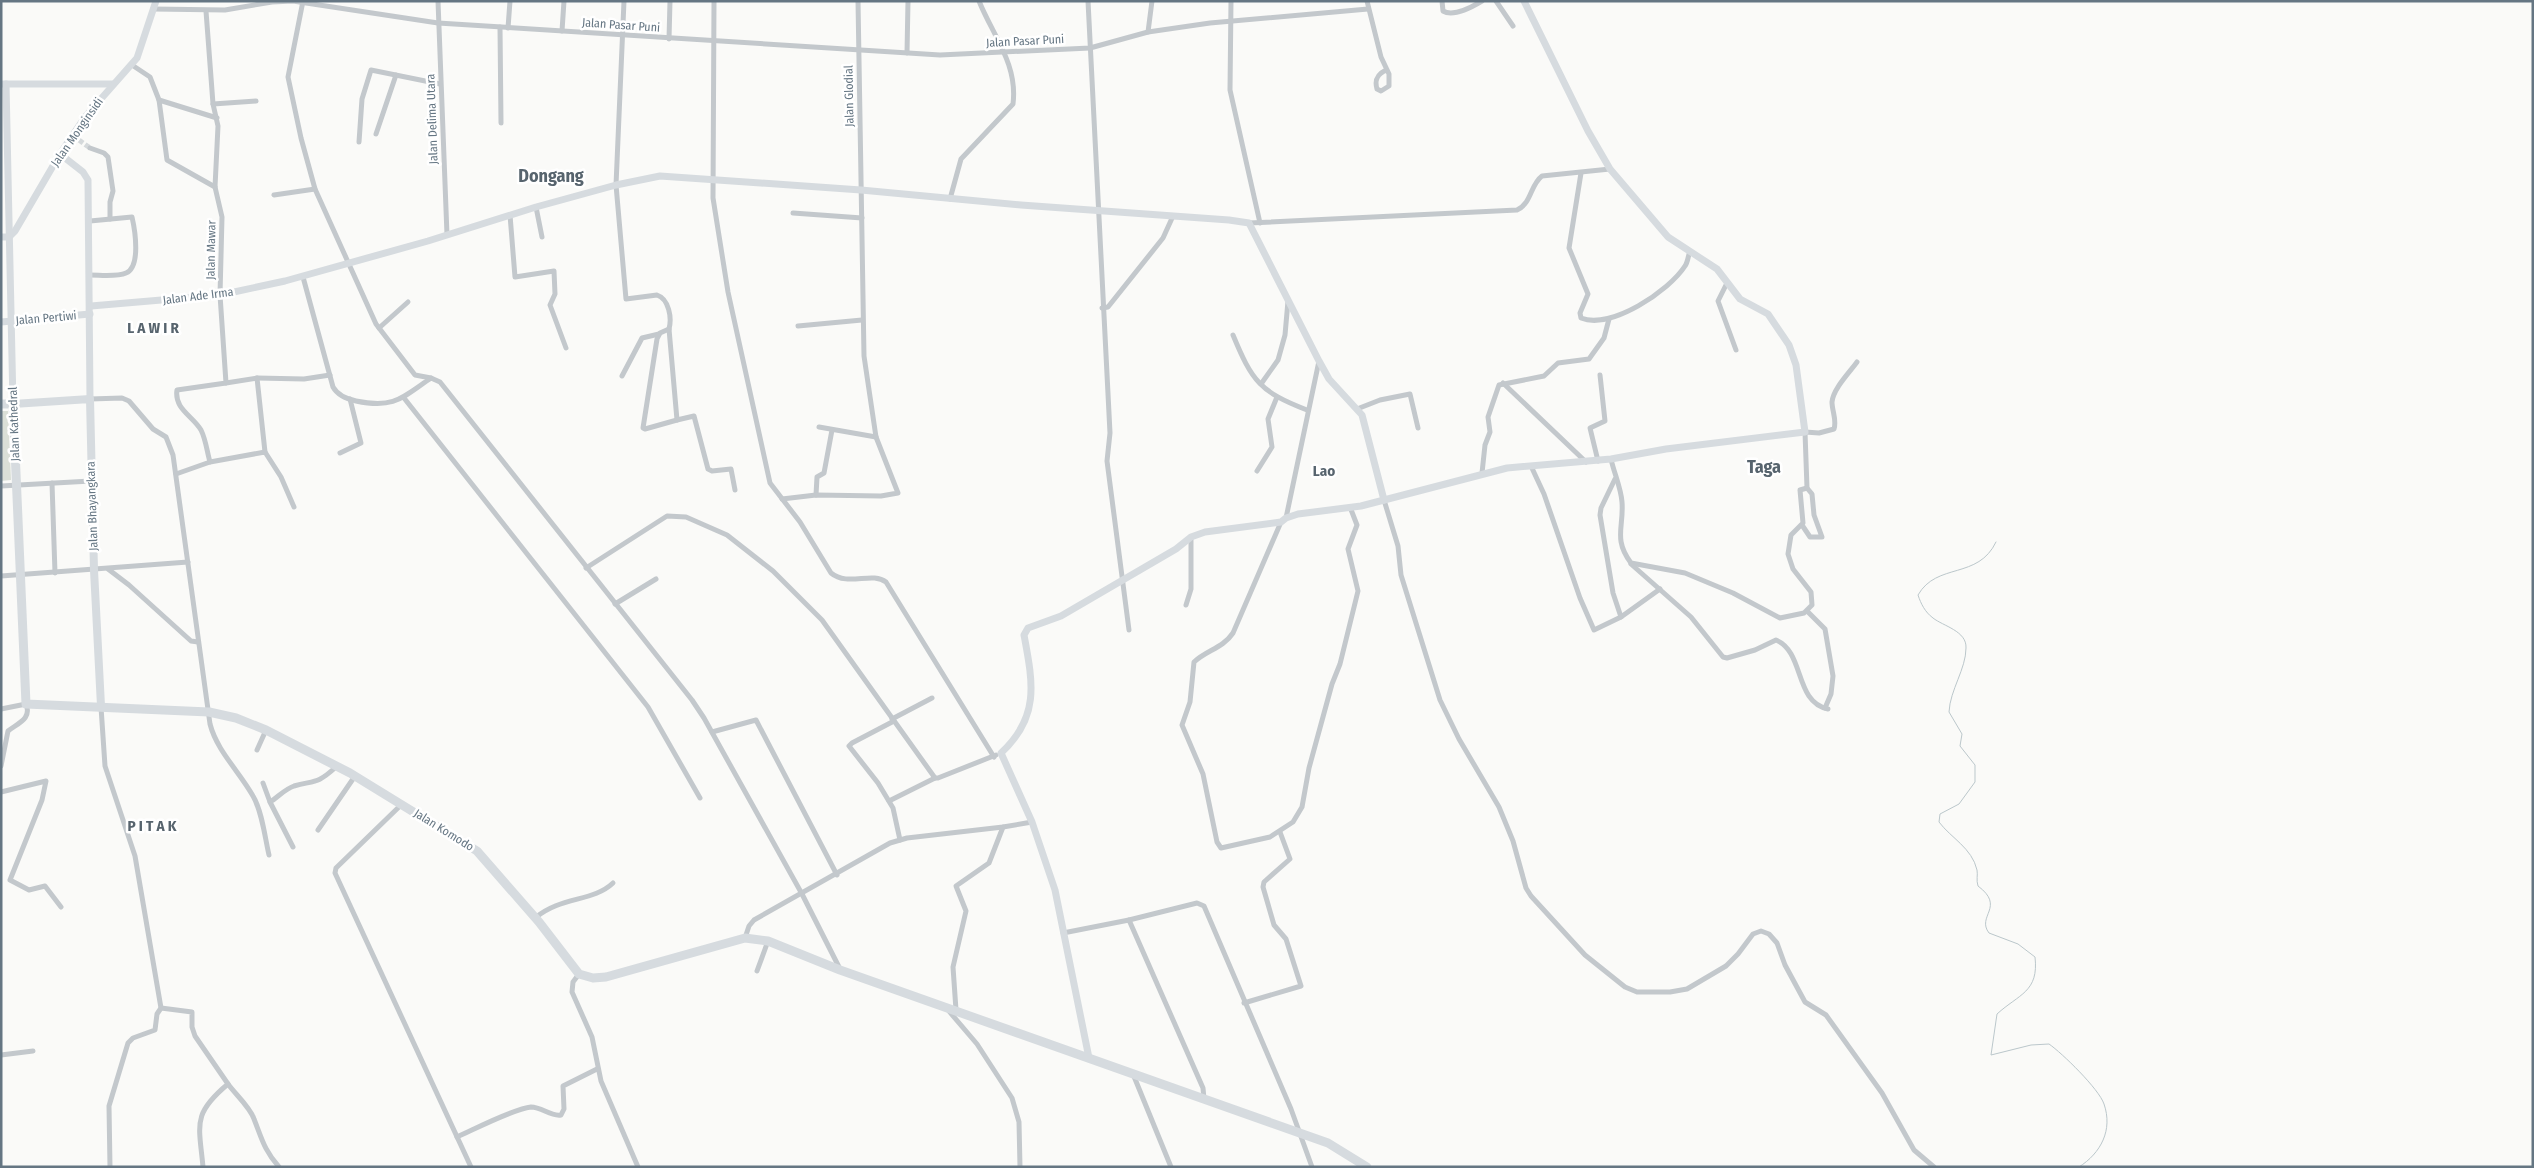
<svg xmlns="http://www.w3.org/2000/svg" width="2534" height="1168" font-family="'Fira Sans Condensed',sans-serif">
<style>
.green{fill:#dadfd7}
.lines{fill:none;stroke-linecap:round;stroke-linejoin:round}
.stream{stroke:#bbc7cb;stroke-width:1}
.street-tunnel{stroke:#d5d9db;stroke-width:5;stroke-dasharray:5 2.5;stroke-linecap:butt}
.street{stroke:#c3c8cc;stroke-width:5}
.secondary{stroke:#d6dbdf;stroke-width:7}
.primary{stroke:#d6dbdf;stroke-width:8}
.highway{stroke:#d6dbdf;stroke-width:9}
.labels{text-anchor:middle;stroke-width:5;stroke-linejoin:round;paint-order:stroke}
.street-label{font-size:12px;fill:#657683;stroke:#fff}
.quarter-label{font-size:15px;font-weight:bold;fill:#57646e;stroke:#fff}
.district-label{font-size:18px;font-weight:bold;fill:#57646e;stroke:#fff}
</style>
<rect width="100%" height="100%" fill="#fafaf8"/>
<path class="green" d="M1,411H8L11,480L1,481Z"/>
<g class="lines">
<path class="stream" d="M1996,542C1978,580 1937,562 1918,595C1921,604 1925,612 1933,618C1943,626 1967,631 1966,648C1966,669 1950,690 1949,712L1962,734L1960,746L1975,765V782L1959,804L1940,814L1939,822C1951,838 1972,848 1977,870C1978,875 1976,880 1978,886C2006,907 1976,916 1989,933L2018,944L2035,957C2039,992 2019,994 1997,1014L1991,1055L2031,1045L2049,1044C2062,1053 2099,1089 2104,1104C2113,1130 2101,1153 2079,1167"/>
<path class="street-tunnel" d="M79,140L90,148"/>
<g class="street">
<path d="M303,1L288,77L301,138L315,189L376,324L415,375L431,378"/>
<path d="M438,1L447,235"/>
<path d="M624,1L616,185L626,299L657,295C669,299 672,318 669,329L677,420L694,416L708,469L712,471L731,469L735,490"/>
<path d="M714,1L713,198L728,292L770,483L800,522L831,573C848,587 872,571 886,582L994,757"/>
<path d="M1088,1L1110,433L1107,461L1129,630"/>
<path d="M1231,1L1230,90L1260,223"/>
<path d="M1367,1L1381,57L1389,74V86L1381,91L1377,89C1374,79 1378,74 1386,70"/>
<path d="M1442,1L1443,11C1453,17 1472,7 1482,1"/>
<path d="M1496,1L1513,26"/>
<path d="M153,9L225,10L272,2L293,1L438,23L940,55L1090,48L1148,32L1210,23L1368,9"/>
<path d="M500,27L501,123"/>
<path d="M508,28L510,1"/>
<path d="M562,31L564,1"/>
<path d="M1148,32L1152,1"/>
<path d="M669,39L670,1"/>
<path d="M907,53L908,1"/>
<path d="M132,65L150,77L159,100L217,118"/>
<path d="M159,100L167,160L215,187"/>
<path d="M213,104L256,101"/>
<path d="M376,134L396,75"/>
<path d="M359,142L362,99L371,70L440,84"/>
<path d="M90,148L104,153L108,157L113,191L110,202V219"/>
<path d="M1581,173L1569,248L1588,294L1580,313L1581,318C1611,330 1669,291 1685,266C1688,262 1688,256 1690,251"/>
<path d="M274,195L315,189"/>
<path d="M950,199L961,159L1013,104C1018,64 993,36 979,1"/>
<path d="M536,207L542,237"/>
<path d="M793,213L862,218"/>
<path d="M510,215L515,277L554,271L555,294L550,305L566,348"/>
<path d="M90,221L132,217C135,230 141,267 126,273C117,277 101,275 90,275"/>
<path d="M1249,223L1517,210C1532,203 1530,185 1542,176L1610,169"/>
<path d="M303,277L333,387C338,396 347,399 356,401C394,409 402,398 431,378L440,382L692,700L704,718L802,894L840,969"/>
<path d="M1727,283L1718,301L1736,350"/>
<path d="M1102,308L1108,307L1163,238L1173,216"/>
<path d="M798,326L862,320"/>
<path d="M379,328L408,302"/>
<path d="M669,329L660,333L657,339L643,428L645,429L677,420"/>
<path d="M1233,335C1252,381 1260,392 1307,410"/>
<path d="M622,376L642,338L659,334"/>
<path d="M257,378L304,379L330,375"/>
<path d="M226,383L257,378L265,452"/>
<path d="M1503,383L1586,462"/>
<path d="M1261,384L1278,360L1285,335L1288,301"/>
<path d="M404,398L648,707L700,798"/>
<path d="M90,399L122,398L129,401L153,429L166,437L173,455L210,724C217,751 239,771 253,796C262,811 265,838 269,855"/>
<path d="M1357,409L1380,400L1410,394L1418,428"/>
<path d="M819,427L876,437"/>
<path d="M340,453L361,443L350,399"/>
<path d="M1611,459C1614,473 1621,488 1622,502C1624,527 1613,539 1631,563L1685,573L1733,593L1780,618L1804,613L1812,605L1811,592L1793,569L1788,554L1791,535L1803,523L1800,490L1807,488"/>
<path d="M1598,461L1590,428L1605,421L1600,375"/>
<path d="M210,462L265,452L281,477L294,507"/>
<path d="M1531,466L1544,494L1580,598L1594,630L1621,617L1660,589"/>
<path d="M1257,471L1272,447L1268,419L1277,397"/>
<path d="M1482,473L1485,445L1490,432L1488,417L1499,385L1544,376L1558,363L1589,359L1604,338L1609,319"/>
<path d="M176,474L210,462C207,452 206,440 201,430C193,416 174,409 177,390L226,383L220,295L222,217L215,187L218,126L213,104L206,11"/>
<path d="M1615,479L1601,508L1600,515L1613,593L1621,617"/>
<path d="M52,483L55,573"/>
<path d="M1,486L91,481"/>
<path d="M816,495L817,477L824,473L832,430"/>
<path d="M782,499L816,495L881,496L898,493L876,437L864,356L858,1"/>
<path d="M1384,500L1398,546L1401,575L1440,700L1459,739L1499,807L1513,841L1526,888L1531,896L1585,955L1625,987L1637,992H1670L1687,989L1726,966L1738,954L1753,934L1761,931L1769,934L1777,943L1785,965L1805,1002L1826,1015L1882,1093L1914,1150L1934,1167"/>
<path d="M1286,518L1319,361"/>
<path d="M1281,522L1233,633C1223,648 1207,650 1194,662L1190,702L1182,725L1203,774L1217,842L1221,848L1270,837L1293,822L1302,807L1309,768L1332,684L1340,664L1358,591L1348,549L1357,525L1350,507"/>
<path d="M1802,525L1810,537H1822L1814,515L1812,494L1807,488L1805,432L1819,433L1834,429C1837,420 1832,411 1832,402C1833,389 1849,373 1857,362"/>
<path d="M1631,564L1691,617L1723,657L1727,658L1755,650L1776,640C1805,652 1794,702 1828,709"/>
<path d="M586,568L667,516L686,517L727,535L773,571L822,620L935,778H938L996,755"/>
<path d="M108,569L129,585L191,641L198,642"/>
<path d="M1,576L188,562"/>
<path d="M615,604L656,579"/>
<path d="M1186,605L1191,589V537"/>
<path d="M1807,611L1825,629L1833,676L1831,694L1825,708"/>
<path d="M101,707L105,766L135,856L161,1008L157,1014L155,1030L133,1038L128,1043L109,1106L110,1167"/>
<path d="M1,709L26,704C32,719 18,723 8,731L1,766"/>
<path d="M892,719L932,698"/>
<path d="M894,721L852,743L849,746L878,783L893,808L900,840"/>
<path d="M712,732L756,720L837,875"/>
<path d="M257,750L266,730"/>
<path d="M263,783L270,802"/>
<path d="M1,792L46,781L42,800L10,880L29,890L45,886L61,907"/>
<path d="M889,801L935,778"/>
<path d="M402,804L336,868L335,873L471,1167"/>
<path d="M318,830L355,776"/>
<path d="M293,847L270,802C278,797 285,789 294,786C315,780 316,785 336,767"/>
<path d="M535,918C561,896 593,902 613,883"/>
<path d="M1129,920L1197,903L1204,906L1291,1109L1312,1167"/>
<path d="M1063,933L1129,920L1203,1088L1204,1099"/>
<path d="M745,938L749,926L754,920L890,843L907,838L1003,827L1032,822"/>
<path d="M757,971L768,941"/>
<path d="M579,974L573,982L572,992L592,1037L601,1081L638,1167"/>
<path d="M1244,1003L1301,986L1286,939L1274,925L1263,887L1264,882L1290,859L1280,832"/>
<path d="M161,1008L192,1012V1027L195,1036L228,1084C192,1114 199,1124 203,1167"/>
<path d="M948,1010L977,1044L1012,1098L1019,1122L1020,1167"/>
<path d="M956,1010L953,967L966,911L956,886L989,863L1003,827"/>
<path d="M1,1055L33,1051"/>
<path d="M1133,1074L1171,1167"/>
<path d="M228,1084C236,1095 250,1107 254,1119C262,1139 264,1150 279,1167"/>
<path d="M457,1137C475,1129 513,1109 531,1107C542,1107 551,1117 561,1115L564,1109L563,1086L597,1069"/>
</g>
<g class="secondary">
<path d="M2,84H113"/>
<path d="M6,84L13,404"/>
<path d="M60,154L83,172L88,180L90,399"/>
<path d="M1,237H9L15,231L60,154L85,117L137,58L156,1"/>
<path d="M91,306L220,295L285,281L428,241L536,207L616,185L660,176L861,190L1021,205L1229,220L1249,223L1319,361L1329,379L1362,415L1384,500"/>
<path d="M1,322L90,314"/>
<path d="M1089,1058L1055,890L1032,822L1001,753C1040,717 1033,683 1024,635L1028,628L1061,616L1176,549L1191,537L1205,532L1281,522L1286,518L1298,514L1361,506L1507,468L1611,459L1666,449L1805,432L1796,365L1789,345L1768,314L1740,299L1717,269L1668,237L1610,169L1588,131L1524,1"/>
</g>
<path class="primary" d="M13,404L90,399L94,570L101,706"/>
<path class="highway" d="M1,404H13L26,704L209,712L236,718L266,730L350,773L477,851L539,922L579,974L593,978L606,977L745,938L768,941L840,970L1328,1143L1367,1167"/>
</g>
<g class="labels">
<g class="street-label">
<text transform="translate(621 25) rotate(4)" y="4">Jalan Pasar Puni</text>
<text transform="translate(1025 41) rotate(-3)" y="4">Jalan Pasar Puni</text>
<text transform="translate(849 96) rotate(-91)" y="4">Jalan Glodial</text>
<text transform="translate(432 119) rotate(-92)" y="4">Jalan Delima Utara</text>
<text transform="translate(77 132) rotate(-55)" y="4">Jalan Monginsidi</text>
<text transform="translate(211 250) rotate(-89)" y="4">Jalan Mawar</text>
<text transform="translate(198 296) rotate(-7)" y="4">Jalan Ade Irma</text>
<text transform="translate(46 318) rotate(-5)" y="4">Jalan Pertiwi</text>
<text transform="translate(14 424) rotate(-92)" y="4">Jalan Kathedral</text>
<text transform="translate(92 506) rotate(-92)" y="4">Jalan Bhayangkara</text>
<text transform="translate(444 830) rotate(32)" y="4">Jalan Komodo</text>
</g>
<g class="quarter-label">
<text x="153" y="333">L A W I R</text>
<text x="1324" y="476">Lao</text>
<text x="152" y="831">P I T A K</text>
</g>
<g class="district-label">
<text x="551" y="182">Dongang</text>
<text x="1764" y="473">Taga</text>
</g>
</g>
<rect width="2534" height="1168" fill="none" stroke="#657683" stroke-width="5"/>
</svg>
